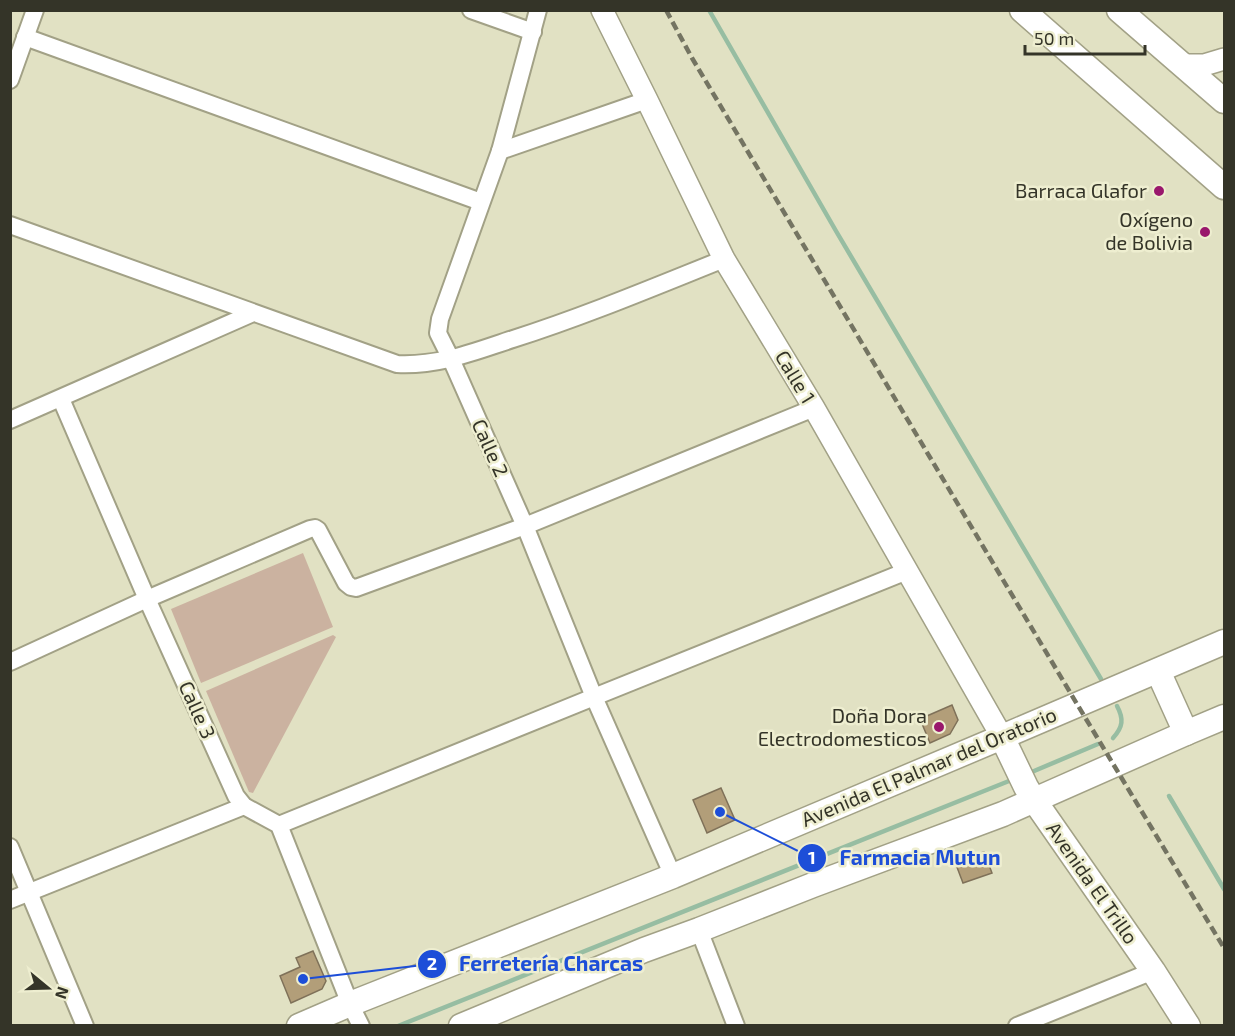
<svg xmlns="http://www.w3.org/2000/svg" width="1235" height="1036" font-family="'Exo 2',sans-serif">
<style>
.green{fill:#cbb2a0}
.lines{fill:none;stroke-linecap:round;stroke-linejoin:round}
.stream{stroke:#97bda2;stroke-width:4.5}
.building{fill:#b29e79;stroke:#7f7159;stroke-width:1.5}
.minor-casing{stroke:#a2a186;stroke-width:20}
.tertiary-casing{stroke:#a2a186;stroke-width:24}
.secondary-casing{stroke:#a2a186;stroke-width:27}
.minor{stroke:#fff;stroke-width:16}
.tertiary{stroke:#fff;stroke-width:21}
.secondary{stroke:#fff;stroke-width:24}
.rail{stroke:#747462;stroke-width:4.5;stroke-dasharray:9 4.5;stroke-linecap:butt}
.poi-dot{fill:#99176c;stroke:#eeeed0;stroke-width:2}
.labels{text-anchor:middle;stroke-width:5;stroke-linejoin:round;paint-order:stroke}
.poi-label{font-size:20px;fill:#343428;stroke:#eeeed0;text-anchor:end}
.street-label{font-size:20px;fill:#343428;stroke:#eeeed0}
.leader{fill:none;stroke:#1d4ed8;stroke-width:2}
.callout-dot{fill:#1d4ed8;stroke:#eeeed0;stroke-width:2}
.mark-label{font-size:18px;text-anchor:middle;font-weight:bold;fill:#fff}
.callout-label{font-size:21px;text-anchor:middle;font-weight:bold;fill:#1d4ed8;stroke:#eeeed0;stroke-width:5;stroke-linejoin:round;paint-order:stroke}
</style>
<rect width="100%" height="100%" fill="#e1e1c3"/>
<g class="green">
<path d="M303,553L333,627L201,683L171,609Z"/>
<path d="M333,635L336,637L253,793L249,792L206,691Z"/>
</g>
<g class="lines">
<g class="stream">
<path d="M709,10L836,231L1101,679"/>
<path d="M1113,738C1123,727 1124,719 1117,706"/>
<path d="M1027,774L1098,744"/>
<path d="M1169,796L1224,889"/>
<path d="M398,1026L1014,779"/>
</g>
</g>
<g class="building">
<path d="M952,705L958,720L950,734L930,743L920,719Z"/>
<path d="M721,788L735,820L707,833L693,800Z"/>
<path d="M984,852L992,873L963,883L955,862Z"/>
<path d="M313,951L326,981L322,989L291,1003L280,976L300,967L296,958Z"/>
</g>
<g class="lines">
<g class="minor-casing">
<g id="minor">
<path d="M471,10L533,32"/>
<path d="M538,10L500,151L440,319L438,333L451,359L525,526L594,697L673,876"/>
<path d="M25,37L481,202"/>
<path d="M10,80L35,10"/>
<path d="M500,151L647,100"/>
<path d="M10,225L397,364C440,366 473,352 513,339C585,316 654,287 724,259"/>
<path d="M61,399L147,599L236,796L244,806L279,825L350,1004L361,1026"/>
<path d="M10,420L253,313"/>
<path d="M10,662L147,599L310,529L315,528L318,530L346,583L351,587L356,588L525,526L814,408"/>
<path d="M279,825L594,697L907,571"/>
<path d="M10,847L85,1026"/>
<path d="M10,900L244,806"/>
<path d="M699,930L736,1026"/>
<path d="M1017,1026L1153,971"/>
</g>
</g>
<g class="tertiary-casing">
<g id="tertiary">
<path d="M602,10L647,100L724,259L814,408L1002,737"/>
<path d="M1183,65H1204L1224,59"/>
</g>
</g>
<g class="secondary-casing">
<g id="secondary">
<path d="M1022,10L1224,187"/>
<path d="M1119,10L1224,101"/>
<path d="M1158,671L1186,733"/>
<path d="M1002,737L1026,787L1034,800L1153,971L1188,1026"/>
<path d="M299,1026L350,1004L673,876L1002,737L1224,642"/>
<path d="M461,1026L644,950L699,930L813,885L1003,814L1186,733L1224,717"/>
</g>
</g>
<use href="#minor" class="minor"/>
<use href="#tertiary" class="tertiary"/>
<use href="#secondary" class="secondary"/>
<path class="rail" d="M666,10L692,58L1077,704L1224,948"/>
</g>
<g class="poi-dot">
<circle cx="1159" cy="191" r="6"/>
<circle cx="1205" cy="232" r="6"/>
<circle cx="939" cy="727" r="6"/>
</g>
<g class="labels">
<g class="poi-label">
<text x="1147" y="198">Barraca Glafor</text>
<text x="1193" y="227">Oxígeno<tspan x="1193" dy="23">de Bolivia</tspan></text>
<text x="927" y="723">Doña Dora<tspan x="927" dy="23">Electrodomesticos</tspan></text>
</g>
<g class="street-label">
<text transform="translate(795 377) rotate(59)" y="7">Calle 1</text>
<text transform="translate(490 448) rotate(66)" y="7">Calle 2</text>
<text transform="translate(197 710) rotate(66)" y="7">Calle 3</text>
<text transform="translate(929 767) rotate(-23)" y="7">Avenida El Palmar del Oratorio</text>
<text transform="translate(1092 883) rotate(55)" y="7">Avenida El Trillo</text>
</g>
</g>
<path class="leader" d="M720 812L812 858M303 979L432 964"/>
<g class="callout-dot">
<circle cx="720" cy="812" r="6"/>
<circle cx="303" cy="979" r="6"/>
<circle cx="812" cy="858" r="15"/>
<circle cx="432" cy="964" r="15"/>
</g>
<g class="mark-label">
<text x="812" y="864">1</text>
<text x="432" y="970">2</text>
</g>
<g class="callout-label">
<text x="920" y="865">Farmacia Mutun</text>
<text x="551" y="971">Ferretería Charcas</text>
</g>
<rect width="1235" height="1036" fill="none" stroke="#343428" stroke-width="24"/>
<g transform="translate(48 988) rotate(109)" stroke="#eeeed0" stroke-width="4.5" paint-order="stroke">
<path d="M0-4.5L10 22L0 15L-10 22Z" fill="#343428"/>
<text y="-9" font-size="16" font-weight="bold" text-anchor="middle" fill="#343428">N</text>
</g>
<path d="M1025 45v9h120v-9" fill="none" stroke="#343428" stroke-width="3"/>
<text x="1034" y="45" font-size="18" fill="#343428" stroke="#eeeed0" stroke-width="4.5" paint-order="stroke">50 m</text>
</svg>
